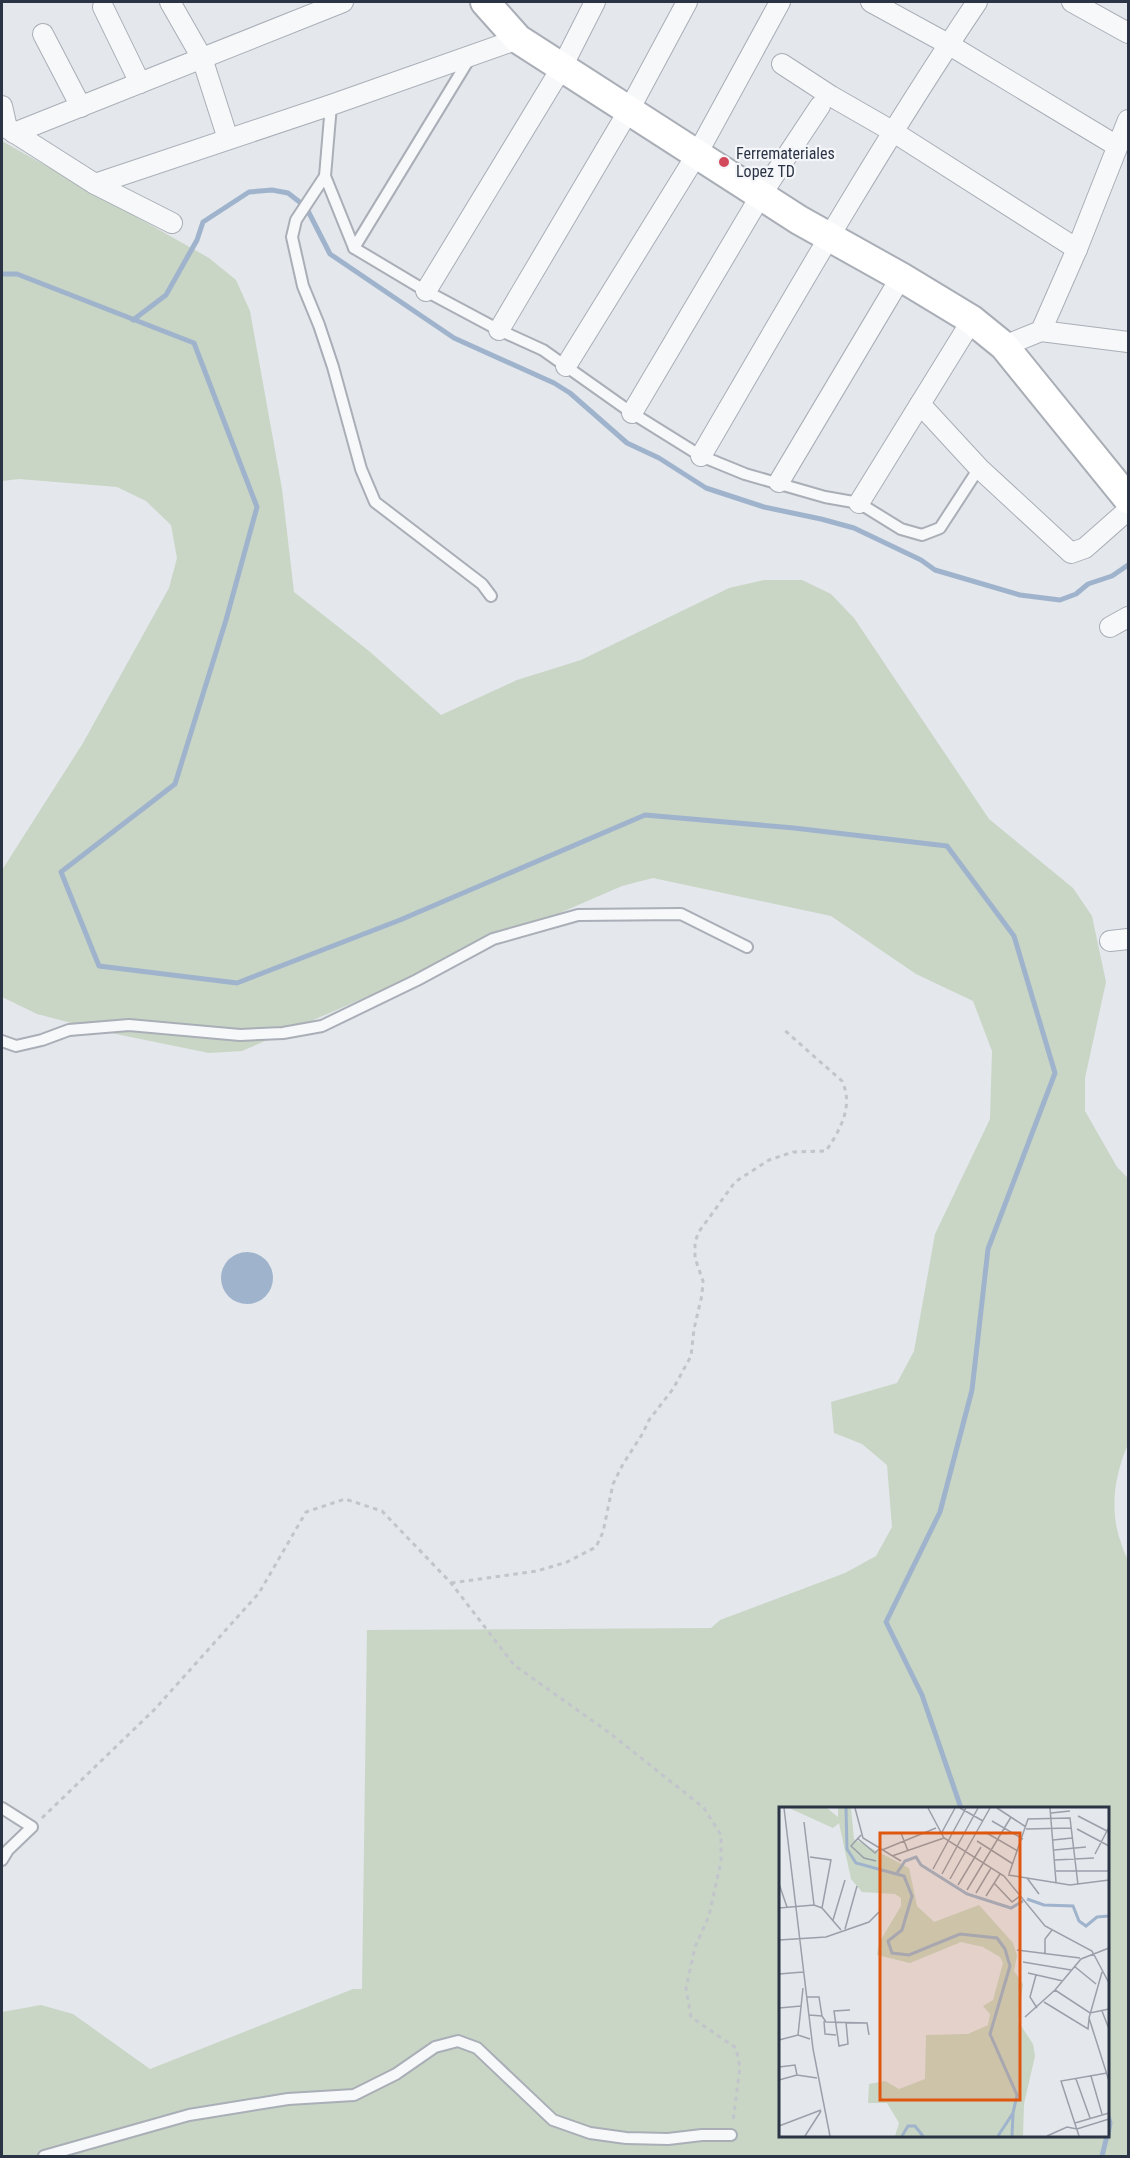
<svg xmlns="http://www.w3.org/2000/svg" width="1130" height="2158" font-family="'Roboto Condensed',sans-serif">
<style>
.green{fill:#c9d6c5;fill-rule:evenodd}
.water{fill:#9fb4cc}
.lines{fill:none;stroke-linecap:round;stroke-linejoin:round}
.stream{stroke:#9fb4cc;stroke-width:5}
.lane-casing{stroke:#a9aeb7;stroke-width:14}
.street-casing{stroke:#a9aeb7;stroke-width:22}
.secondary-casing{stroke:#a9aeb7;stroke-width:32}
.path{stroke:#c2c5cb;stroke-width:3;stroke-dasharray:4.5 4.5;stroke-linecap:butt}
.lane{stroke:#f7f8fa;stroke-width:10}
.street{stroke:#f7f8fa;stroke-width:20}
.secondary{stroke:#fff;stroke-width:28}
.poi-dot{fill:#d1495b;stroke:#f4f6f9;stroke-width:2}
.labels{text-anchor:middle;stroke-width:4.5;stroke-linejoin:round;paint-order:stroke}
.poi-label{font-size:16px;fill:#2b3445;stroke:#f4f6f9;text-anchor:start}
.inset-river{fill:none;stroke:#9fb4cc;stroke-width:3}
.inset-road{fill:none;stroke:#9a9fa9;stroke-width:1.5}
.view{fill:#df570f;fill-opacity:0.15;stroke:#df570f;stroke-width:3}
.inset-edge{fill:none;stroke:#2b3445;stroke-width:3}
</style>
<rect width="100%" height="100%" fill="#e4e7ec"/>
<path class="green" d="M2,141L209,258L236,280L250,311L282,489L294,592L369,651L441,715L517,680L581,660L729,588L764,580H802L831,594L854,618L989,819L1073,888L1092,916L1106,982L1085,1078V1111L1117,1167L1128,1178V1444C1115,1475 1110,1505 1119,1537C1122,1544 1123,1552 1128,1559V2156H2V2012L41,2005L73,2014L150,2069L353,1989H362L367,1630L711,1628L720,1620L845,1573L876,1556L892,1527L887,1465L862,1444L834,1433L831,1402L897,1383L914,1351L935,1234L990,1119L992,1051L973,1001L916,974L831,916L653,878L622,886L242,1051L209,1053L106,1032L37,1014L2,997V870L83,743L169,588L177,558L171,525L146,501L117,487L19,479L2,481ZM780,1808H1108V2136H780Z"/>
<circle class="water" cx="247" cy="1278" r="26"/>
<g class="lines">
<g class="stream">
<path d="M2,274H17L194,343L257,507L226,620L175,784L61,872L99,966L237,983L400,920L645,815L794,828L947,846L1014,936L1055,1073L988,1249L972,1390L940,1512L886,1622L922,1695L961,1808"/>
<path d="M133,320L166,295L197,240L203,222L249,192L272,190L288,193L306,207L330,254L454,338L554,383L570,393L627,443L659,458L706,488L764,507L821,519L854,528L921,560L935,570L1020,595L1060,600L1076,594L1088,584L1112,576L1128,565"/>
<path d="M1108,2116L1110,2123L1108,2135"/>
<path d="M1102,2156L1107,2136"/>
</g>
<g class="lane-casing">
<g id="lane">
<path d="M331,105L325,176L354,248L426,291L499,330L543,350L632,413L701,456L745,474L825,497L859,503L901,529L922,535L940,528L979,468"/>
<path d="M325,176L296,220L292,237L303,286L319,325L333,367L361,469L375,502L482,584L491,596"/>
<path d="M354,248L471,56"/>
<path d="M2,1041L16,1046L42,1040L69,1030L129,1025L240,1035L283,1033L322,1026L417,980L493,939L578,915L681,914L747,947"/>
<path d="M2,1808L32,1827L8,1850L2,1860"/>
<path d="M44,2156L189,2115L288,2099L354,2095L396,2074L435,2047L458,2041L477,2048L553,2120L590,2133L626,2138L668,2139L702,2135H731"/>
</g>
</g>
<g class="street-casing">
<g id="street">
<path d="M170,2L202,58L228,139"/>
<path d="M871,2L948,44L1117,146"/>
<path d="M1072,2L1128,33"/>
<path d="M103,7L140,83"/>
<path d="M43,34L81,107"/>
<path d="M782,64L831,96L892,131L1077,249"/>
<path d="M2,106L7,128"/>
<path d="M2,127L7,128L95,184L172,223"/>
<path d="M14,133L343,2"/>
<path d="M95,184L331,105L518,39"/>
<path d="M426,291L562,67L595,2"/>
<path d="M499,330L629,110L687,2"/>
<path d="M1041,331L1077,249L1128,120"/>
<path d="M1004,346L1041,331L1128,342"/>
<path d="M566,366L697,154L780,2"/>
<path d="M920,404L979,468L1071,553L1085,548L1128,510"/>
<path d="M632,413L761,195L820,106"/>
<path d="M701,456C790,303 878,149 977,2"/>
<path d="M779,482L901,277"/>
<path d="M859,503L972,320"/>
<path d="M1110,627L1128,617"/>
<path d="M1110,941L1128,939"/>
</g>
</g>
<g class="secondary-casing">
<path id="secondary" d="M485,2L518,39L799,220L901,277L972,320L1004,346L1128,499"/>
</g>
<g class="path">
<path d="M451,1583L537,1571L567,1562L596,1547L603,1532L613,1484L623,1464L643,1433L649,1420L673,1389L691,1356L694,1329L702,1295L703,1281L695,1258V1243L698,1233L735,1182L769,1160L793,1152L826,1151C840,1130 854,1106 842,1081L782,1028"/>
<path d="M42,1818L154,1710L259,1593L306,1512L345,1499L382,1511L451,1583L514,1665L611,1734L704,1808L721,1835V1861L709,1916L695,1947L686,1988L691,2017L736,2048L740,2067L733,2122"/>
</g>
<use href="#lane" class="lane"/>
<use href="#street" class="street"/>
<use href="#secondary" class="secondary"/>
</g>
<circle class="poi-dot" cx="724" cy="162" r="6"/>
<g class="labels">
<g class="poi-label">
<text x="736" y="159">Ferremateriales<tspan x="736" dy="18">Lopez TD</tspan></text>
</g>
</g>
<g transform="translate(779 1807)">
<rect width="330" height="330" fill="#e4e7ec"/>
<path d="M10,1H48L59,10V1H72L75,32L130,61L138,99L155,115L200,98L234,136L238,148L235,164L244,177L239,214L254,237L256,249L245,297L244,329H116L120,316L108,296H89L90,277L106,274L120,282L146,272L147,228L189,227L209,218L211,207L204,199L214,193L224,156L221,150L204,140L182,135L131,156L98,148L100,136L122,99V91L116,87L83,85L72,72L60,16L54,21Z" fill="#c9d6c5"/>
<path class="inset-river" d="M67,1L68,42L77,56L125,69L133,89L123,123L109,134L113,146L130,148L181,127L218,131L226,142L231,159L211,227L238,288L234,306L219,329M118,66L126,54L137,50L142,58L188,87L232,101L244,94M248,92L265,98L294,99L300,114L307,119L318,110L330,109M123,329L129,319H136L144,329M233,329L234,307"/>
<path class="inset-road" d="M5,1L34,242L51,329M76,1L84,31L122,54M149,1L165,31L225,69L266,119L313,144L330,176M181,1L204,14M218,1L247,20M271,1L277,75M272,6L291,4M299,9L330,25M213,14L244,32M25,15L35,98M247,22L292,21M298,22L330,39M206,25L239,44M122,26L129,44M162,27L176,1M82,28L72,39L85,51L97,54M78,31L96,46L100,42M274,33L293,31M198,34L234,57M103,43L157,21M275,43L307,40M316,47L330,20M113,49L165,31M31,50L52,53L43,101M276,53L315,51M154,62L187,1M277,64H330M163,67L199,1M230,67L249,12L291,11L299,78M229,68L291,78L330,73M248,71L260,87M171,72L211,1M215,76L233,95L241,89M0,77L8,100M179,78L202,40M188,83L232,10M197,86L212,61M207,89L221,67M0,101L35,98L43,101L62,123M54,113L66,73M66,122L78,79M0,133L47,130L90,115L100,105M238,143L301,151M266,146V132L273,123M244,155L292,163M295,159L317,177M323,165L310,211L330,274M249,166L284,174M0,167L24,165M257,168L251,190L258,201M276,183L311,206L330,202M28,190H40L43,209M265,195L309,222L310,212M0,201L22,199M323,204L330,222M30,208L43,209L47,215L88,216L90,228M246,210L276,183L302,152L330,141M45,214L46,227L57,228M67,215L69,237L60,239L55,204L71,203M19,228L24,181M0,233L19,228L31,232M0,260L16,258L18,268M312,269L323,307M297,272L311,311M0,273L18,268L38,271M296,316L330,306M0,319L42,303M26,329L42,304M268,329L288,320L298,322L330,312M300,329L282,274L328,266"/>
<path class="view" d="M101,26H241V293H101Z"/>
<rect width="330" height="330" class="inset-edge"/>
</g>
<rect width="1130" height="2158" fill="none" stroke="#2b3445" stroke-width="6"/>
</svg>
